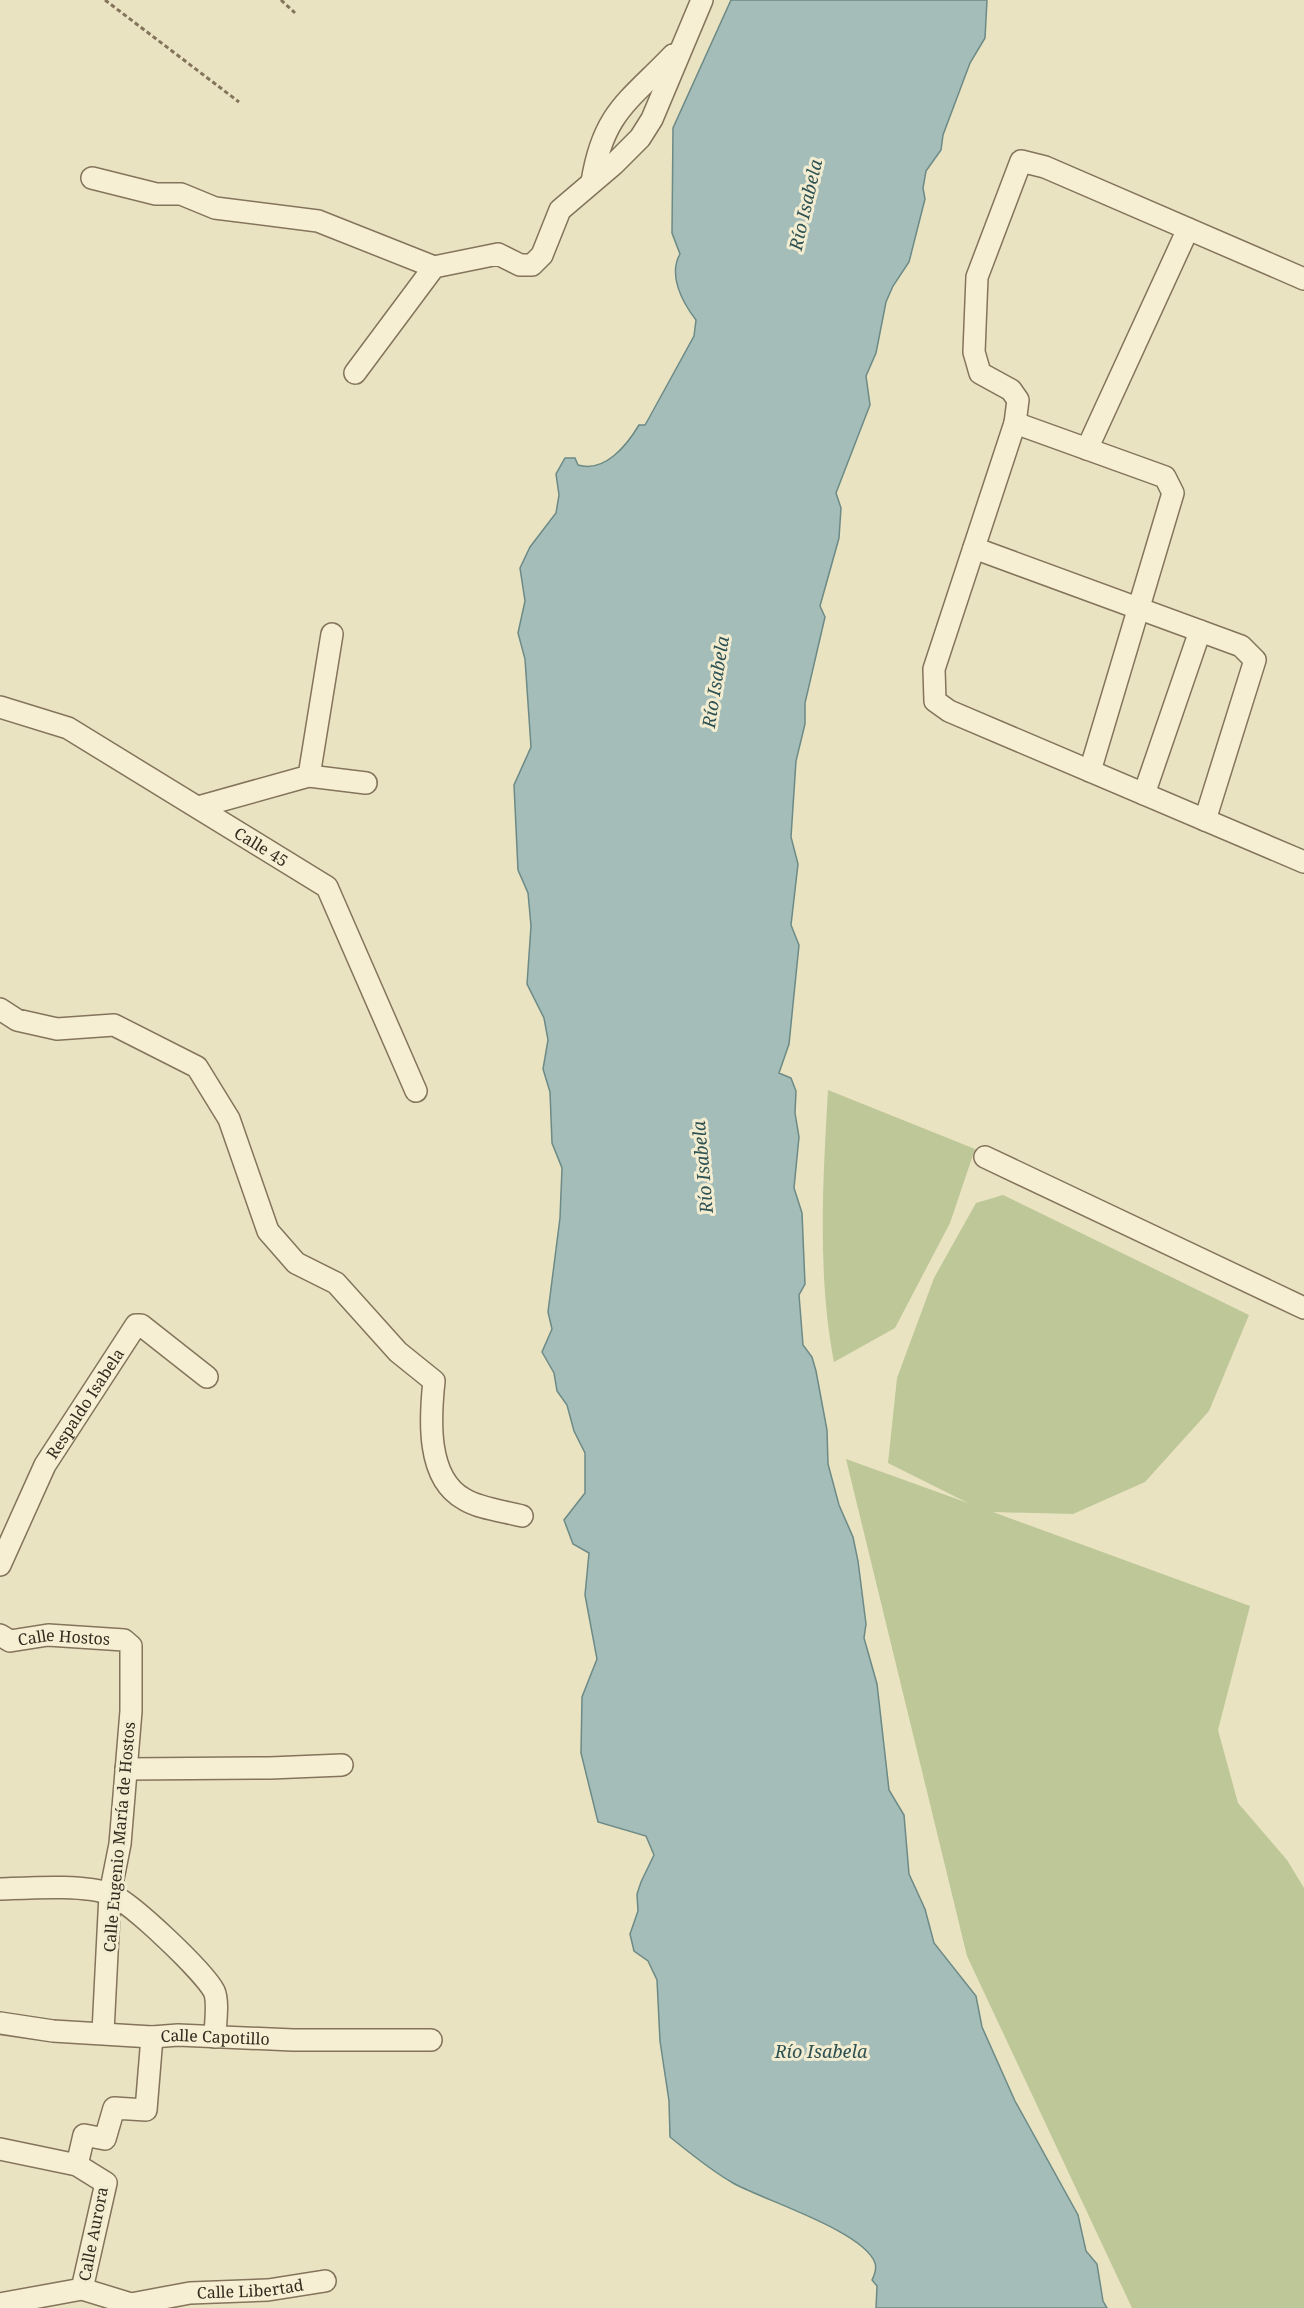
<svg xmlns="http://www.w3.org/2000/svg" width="1304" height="2308" font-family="'Noto Serif',serif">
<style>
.green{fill:#bdc797}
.water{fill:#a4bdb9;stroke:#6c8a86;stroke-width:1.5}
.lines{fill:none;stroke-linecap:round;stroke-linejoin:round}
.minor-casing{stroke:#83745b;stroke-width:24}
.path{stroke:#83745b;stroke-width:3;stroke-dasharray:4.5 3;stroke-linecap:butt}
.minor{stroke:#f6efd4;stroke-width:21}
.labels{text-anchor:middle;stroke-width:6;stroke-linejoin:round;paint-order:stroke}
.street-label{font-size:16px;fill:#342b1e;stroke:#f2ecd1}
.water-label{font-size:18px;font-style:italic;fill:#2e5152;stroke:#f2ecd1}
</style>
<rect width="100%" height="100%" fill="#eae3c2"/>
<g class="green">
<path d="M828,1090L975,1149L950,1223L895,1328L834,1362C817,1274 823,1179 828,1090Z"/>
<path d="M1003,1195L1249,1315L1209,1411L1145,1482L1073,1514L993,1512L1250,1606L1218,1730L1238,1803L1287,1860L1304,1888V2308H1132L967,1956L846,1459L968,1503L888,1463L897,1378L934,1278L976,1203Z"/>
</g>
<path class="water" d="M731,0H987L985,38L970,63L943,135L941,150L926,171L923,188L925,199L909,262L893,286L886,302L876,353L866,376L870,405L836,493L841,508L839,538L820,606L825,617L805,703V724L796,761L791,837L798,864L791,925L799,945L789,1044L779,1073L791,1078L796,1091L795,1113L799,1137L794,1188L802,1213L805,1284L799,1295L803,1345L812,1357L816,1371L827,1430L828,1464L839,1505L853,1537L858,1561L866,1624L864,1638L877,1684L889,1790L904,1815L909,1874L925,1909L934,1943L976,1996L982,2027L1015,2101L1078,2215L1086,2251L1097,2264L1103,2301L1107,2308H876L877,2286L872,2280C875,2274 877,2269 875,2263C864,2231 763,2200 733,2183C710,2170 690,2153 670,2137L669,2101L660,2041L657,1980L648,1961L634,1951L630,1934L638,1911L637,1894L641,1882L654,1855L646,1836L598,1822L581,1753L582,1697L597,1659L585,1595L589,1553L573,1544L564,1520L585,1493V1453L574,1431L567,1405L557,1391L554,1373L542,1352L552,1329L548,1312L560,1218L562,1168L552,1143L550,1092L543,1069L548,1040L544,1018L527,984L531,926L528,893L518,870L514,785L531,747L525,659L518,633L525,601L520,568L530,547L556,513L559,495L556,474L565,458H575L578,465C605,473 627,445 639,425H645L649,418L694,336L696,320C682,302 668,275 680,254L672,233L673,128Z"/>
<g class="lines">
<g class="minor-casing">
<g id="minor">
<path d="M92,178L156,194H181L215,208L318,221L434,267L498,254L520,265H532L542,255L560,210L614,164L640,138L652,119L702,0"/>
<path d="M592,182C603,113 628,102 673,55"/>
<path d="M1304,279L1045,167L1021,161L977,277L974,352L980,373L1011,390L1018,400L1015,423L934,669L935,701L949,711L1304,862"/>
<path d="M355,373L434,267"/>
<path d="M1015,423L1165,477L1173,493L1090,771"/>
<path d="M1087,449L1188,229"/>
<path d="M974,548L1241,646L1255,660L1205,820"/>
<path id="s1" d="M0,707L68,728L327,887L416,1091"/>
<path d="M309,776L366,783"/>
<path d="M1144,794L1200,631"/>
<path d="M198,807L309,776L332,634"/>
<path d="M0,1009L17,1020L57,1029L114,1025L197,1067L229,1119L268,1231L296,1263L336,1283L398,1352L434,1381C430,1418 426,1478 464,1499C480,1509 504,1511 522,1516"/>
<path d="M985,1157L1304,1308"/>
<path id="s2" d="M0,1565L45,1465L136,1325H141L207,1377"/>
<path id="s3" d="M0,1635L10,1641L48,1635L124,1640L131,1646V1711L120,1844L110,1894L103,2032"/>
<path d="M126,1769L270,1768L342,1765"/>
<path d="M0,1889C28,1888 85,1884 110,1894C131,1902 203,1971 214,1991C219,2002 215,2024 215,2037"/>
<path id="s4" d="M0,2023L53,2031L152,2037L178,2035L293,2040H431"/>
<path d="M0,2149L77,2165L106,2183L82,2289"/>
<path d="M77,2165L84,2135L105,2139L114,2108L146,2110L152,2037"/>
<path id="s5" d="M0,2304L82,2289L131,2304L190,2293L268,2290L325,2281"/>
</g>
</g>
<g class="path">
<path d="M105,0L239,102"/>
<path d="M281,0L295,13"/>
</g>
<use href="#minor" class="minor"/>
</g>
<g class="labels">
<g class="street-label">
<text dy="6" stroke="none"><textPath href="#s1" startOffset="298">Calle 45</textPath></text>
<text dy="6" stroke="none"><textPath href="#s2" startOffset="183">Respaldo Isabela</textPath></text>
<text dy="6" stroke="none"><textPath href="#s3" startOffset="66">Calle Hostos</textPath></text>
<text transform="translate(119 1837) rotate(-85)" y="6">Calle Eugenio María de Hostos</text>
<text dy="6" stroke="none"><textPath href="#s4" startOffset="216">Calle Capotillo</textPath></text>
<text transform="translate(93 2234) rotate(-79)" y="6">Calle Aurora</text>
<text dy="6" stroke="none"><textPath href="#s5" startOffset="255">Calle Libertad</textPath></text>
</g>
<g class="water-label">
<text transform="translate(806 205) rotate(-77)" y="6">Río Isabela</text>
<text transform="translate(716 682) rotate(-81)" y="6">Río Isabela</text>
<text transform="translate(703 1167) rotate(-95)" y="6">Río Isabela</text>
<text x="821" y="2058">Río Isabela</text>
</g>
</g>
</svg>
